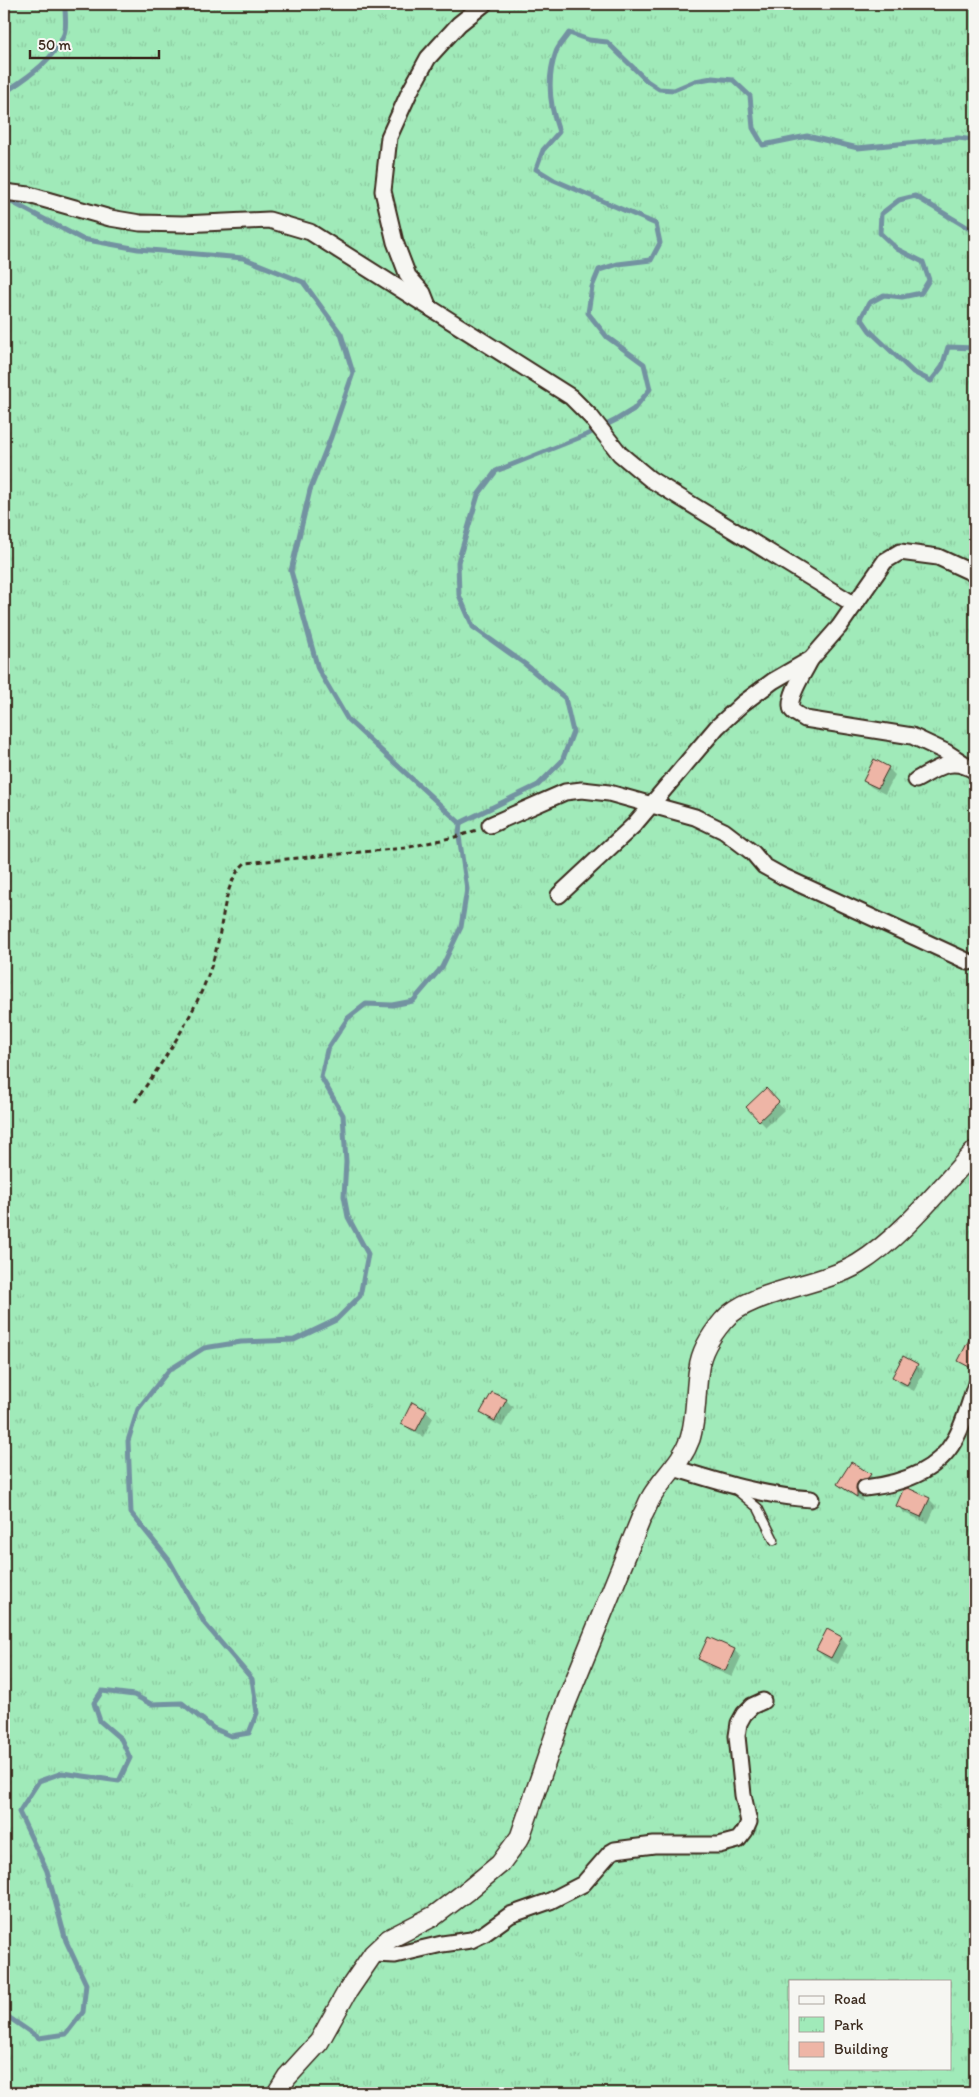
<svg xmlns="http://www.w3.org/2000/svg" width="979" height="2097" font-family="Itim,sans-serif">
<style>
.park{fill:url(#park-tufts);stroke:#6e8a6c;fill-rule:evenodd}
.shadow{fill:#0003}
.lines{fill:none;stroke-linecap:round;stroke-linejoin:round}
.stream{stroke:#7392a1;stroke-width:5}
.building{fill:#eeb5a6;stroke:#3b2a1e}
.service-casing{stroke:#3b2a1e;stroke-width:11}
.minor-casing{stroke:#3b2a1e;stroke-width:19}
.tertiary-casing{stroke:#3b2a1e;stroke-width:22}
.path{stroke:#3b2a1e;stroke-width:3;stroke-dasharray:5 4;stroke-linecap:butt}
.service{stroke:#f6f6f2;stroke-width:8}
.minor{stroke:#f6f6f2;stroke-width:15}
.tertiary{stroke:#f6f6f2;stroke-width:19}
</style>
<defs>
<pattern id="park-tufts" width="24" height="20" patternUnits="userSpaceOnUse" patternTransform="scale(1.25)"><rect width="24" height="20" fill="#a0eab9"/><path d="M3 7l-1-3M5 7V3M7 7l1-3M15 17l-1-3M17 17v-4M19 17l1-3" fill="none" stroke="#8bc99f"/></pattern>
</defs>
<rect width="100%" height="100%" fill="#f6f6f2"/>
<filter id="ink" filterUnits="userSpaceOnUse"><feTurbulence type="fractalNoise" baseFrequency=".02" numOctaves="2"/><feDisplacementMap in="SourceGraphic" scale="10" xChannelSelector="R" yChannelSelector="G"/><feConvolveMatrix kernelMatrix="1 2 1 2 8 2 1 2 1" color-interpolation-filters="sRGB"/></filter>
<g filter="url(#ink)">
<path class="park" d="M4,4H975V2093H4ZM790,1981H950V2068H790Z"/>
<g class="shadow">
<path d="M888,768L895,775L885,794L871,787L864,780Z"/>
<path d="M766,1090L784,1110L766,1127L747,1107Z"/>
<path d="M970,1341L975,1344V1372L960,1361Z"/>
<path d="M917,1365L924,1372L914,1391L900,1384L894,1377Z"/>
<path d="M506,1400L513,1407L502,1427L489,1420L482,1413Z"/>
<path d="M426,1411L433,1418L423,1437L410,1430L403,1423Z"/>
<path d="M870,1475L877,1482L863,1491V1502L846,1491L839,1484Z"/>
<path d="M929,1499L936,1506L928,1523L904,1513L898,1506Z"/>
<path d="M842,1638L848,1645L838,1664L824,1657L817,1650Z"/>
<path d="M734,1650L741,1657L732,1677L706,1666L699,1659Z"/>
</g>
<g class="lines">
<g class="stream">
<path d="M4,93C26,78 54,61 64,34C67,27 65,15 65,7L60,4"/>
<path d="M4,198L82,239L138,249L243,258L303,282L341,334L353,373L331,437L310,490L291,571L318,669L348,720L460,823"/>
<path d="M975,232L915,196L899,200L881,214L880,233L897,249L923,262L929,280L921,293L902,297L884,295L869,303L861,318L870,331L913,372L931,381L942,367L948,347L975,348"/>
<path d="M460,823L538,785L562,761L573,732L565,698L525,664L473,627L459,595L458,562L478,495L496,471L586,435L616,420L634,409L650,389L644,364L607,337L588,313L592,287L599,270L618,264L651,260L660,243L656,224L554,180L536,169L543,150L559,132C550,107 546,79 556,52C558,46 565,39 569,33L589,40L607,42L647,81L659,89L674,90L695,81L712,78L733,80L750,96L753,128L763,145L807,136L858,148L958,138L975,140"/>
<path d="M4,2014L39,2038L66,2034L83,2012L86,1984L66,1941L47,1871L19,1812L39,1781L62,1773L119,1781L130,1758L121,1739L100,1721L94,1703L102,1691L134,1695L151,1704L182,1703L213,1728L231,1736L249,1733L257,1713L252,1679L205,1624L169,1560L131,1513L128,1441L138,1409L169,1370L204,1348L241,1342L294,1340L336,1320L360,1296L368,1254L348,1217L344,1196L346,1162L343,1115L321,1077L327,1050L348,1018L366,1004L392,1005L413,1001L442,967L461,927L467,889L459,836L460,823"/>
</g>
</g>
<g class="building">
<path d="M874,759L889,767L878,788L863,781Z"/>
<path d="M766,1088L779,1102L759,1121L746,1107Z"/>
<path d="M975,1328V1370L958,1361Z"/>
<path d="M903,1356L918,1364L907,1385L892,1377Z"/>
<path d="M492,1392L507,1399L495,1421L480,1413Z"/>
<path d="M412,1402L427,1410L416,1431L401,1424Z"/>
<path d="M851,1462L871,1474L868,1478L860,1480L857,1484V1497L837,1484Z"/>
<path d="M908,1488L930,1498L921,1517L896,1506L903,1490Z"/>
<path d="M827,1629L842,1637L831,1658L816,1650Z"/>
<path d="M708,1637L735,1649L725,1671L698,1659Z"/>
</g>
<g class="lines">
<g class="service-casing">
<path id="service" d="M735,1489L758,1508L774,1540"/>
</g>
<g class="minor-casing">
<g id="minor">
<path d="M4,192L29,195L110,218L140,223L183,224L269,220L310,232L571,397L591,417L620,454L650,479L855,605"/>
<path d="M427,303L423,293L408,276L395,242L383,191L389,137L409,93L428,58L459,24L484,4"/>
<path d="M811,659C806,669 786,699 792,710C795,714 801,716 805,719L912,736L946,752L963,763"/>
<path d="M916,780C938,768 951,756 975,771"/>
<path d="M490,825L565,792L582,790L609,793L695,817L724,831L753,853L764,866L782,876L969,962"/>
<path d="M559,895L634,825L717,727L742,704L773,681L811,659L839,627L885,561L900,552L938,557L975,574"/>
<path d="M674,1468C720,1482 762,1496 811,1499"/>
<path d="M865,1488C899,1484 936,1473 954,1441C964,1425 969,1404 975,1387"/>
<path d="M373,1954L395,1955L442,1944L471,1940L485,1933L510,1915L550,1901L583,1884L610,1853L615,1850L654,1845H719L738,1840L745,1831L749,1822L743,1795L737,1736L739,1723L744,1714L752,1706L763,1701"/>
</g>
</g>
<g class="tertiary-casing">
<path id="tertiary" d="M277,2093L287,2077L319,2042L347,1992L373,1954L389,1939L434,1916L471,1888L500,1864L520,1837L566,1703L642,1516C646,1510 648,1502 652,1496C664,1476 682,1462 690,1439C697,1416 695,1391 699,1368C701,1351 712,1334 723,1321C747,1291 822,1286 858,1264C901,1238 940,1188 975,1151"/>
</g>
<path class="path" d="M135,1102C170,1051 207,998 219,937C224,912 226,880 245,863L405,848L459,836L477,830"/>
<use href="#service" class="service"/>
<use href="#minor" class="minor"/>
<use href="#tertiary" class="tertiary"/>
</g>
</g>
<rect width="979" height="2097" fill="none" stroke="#f6f6f2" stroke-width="20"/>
<rect x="10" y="10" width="959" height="2077" fill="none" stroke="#3b2a1e" stroke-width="2" filter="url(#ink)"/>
<rect x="789" y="1980" width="162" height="90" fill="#f6f6f2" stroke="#aba49d"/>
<rect x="799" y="1996" width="25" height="8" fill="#f6f6f2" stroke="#aba49d"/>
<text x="834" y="2004" font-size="15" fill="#3b2a1e">Road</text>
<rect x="799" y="2017" width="25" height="15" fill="url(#park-tufts)" stroke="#aba49d"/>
<text x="834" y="2030" font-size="15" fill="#3b2a1e">Park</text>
<rect x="799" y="2042" width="25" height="15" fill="#eeb5a6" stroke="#aba49d"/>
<text x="834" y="2054" font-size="15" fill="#3b2a1e">Building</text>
<path d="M30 50v8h129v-8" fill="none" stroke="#3b2a1e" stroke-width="2.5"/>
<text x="38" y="50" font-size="15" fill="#3b2a1e" stroke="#f6f6f2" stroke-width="4" paint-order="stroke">50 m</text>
</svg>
